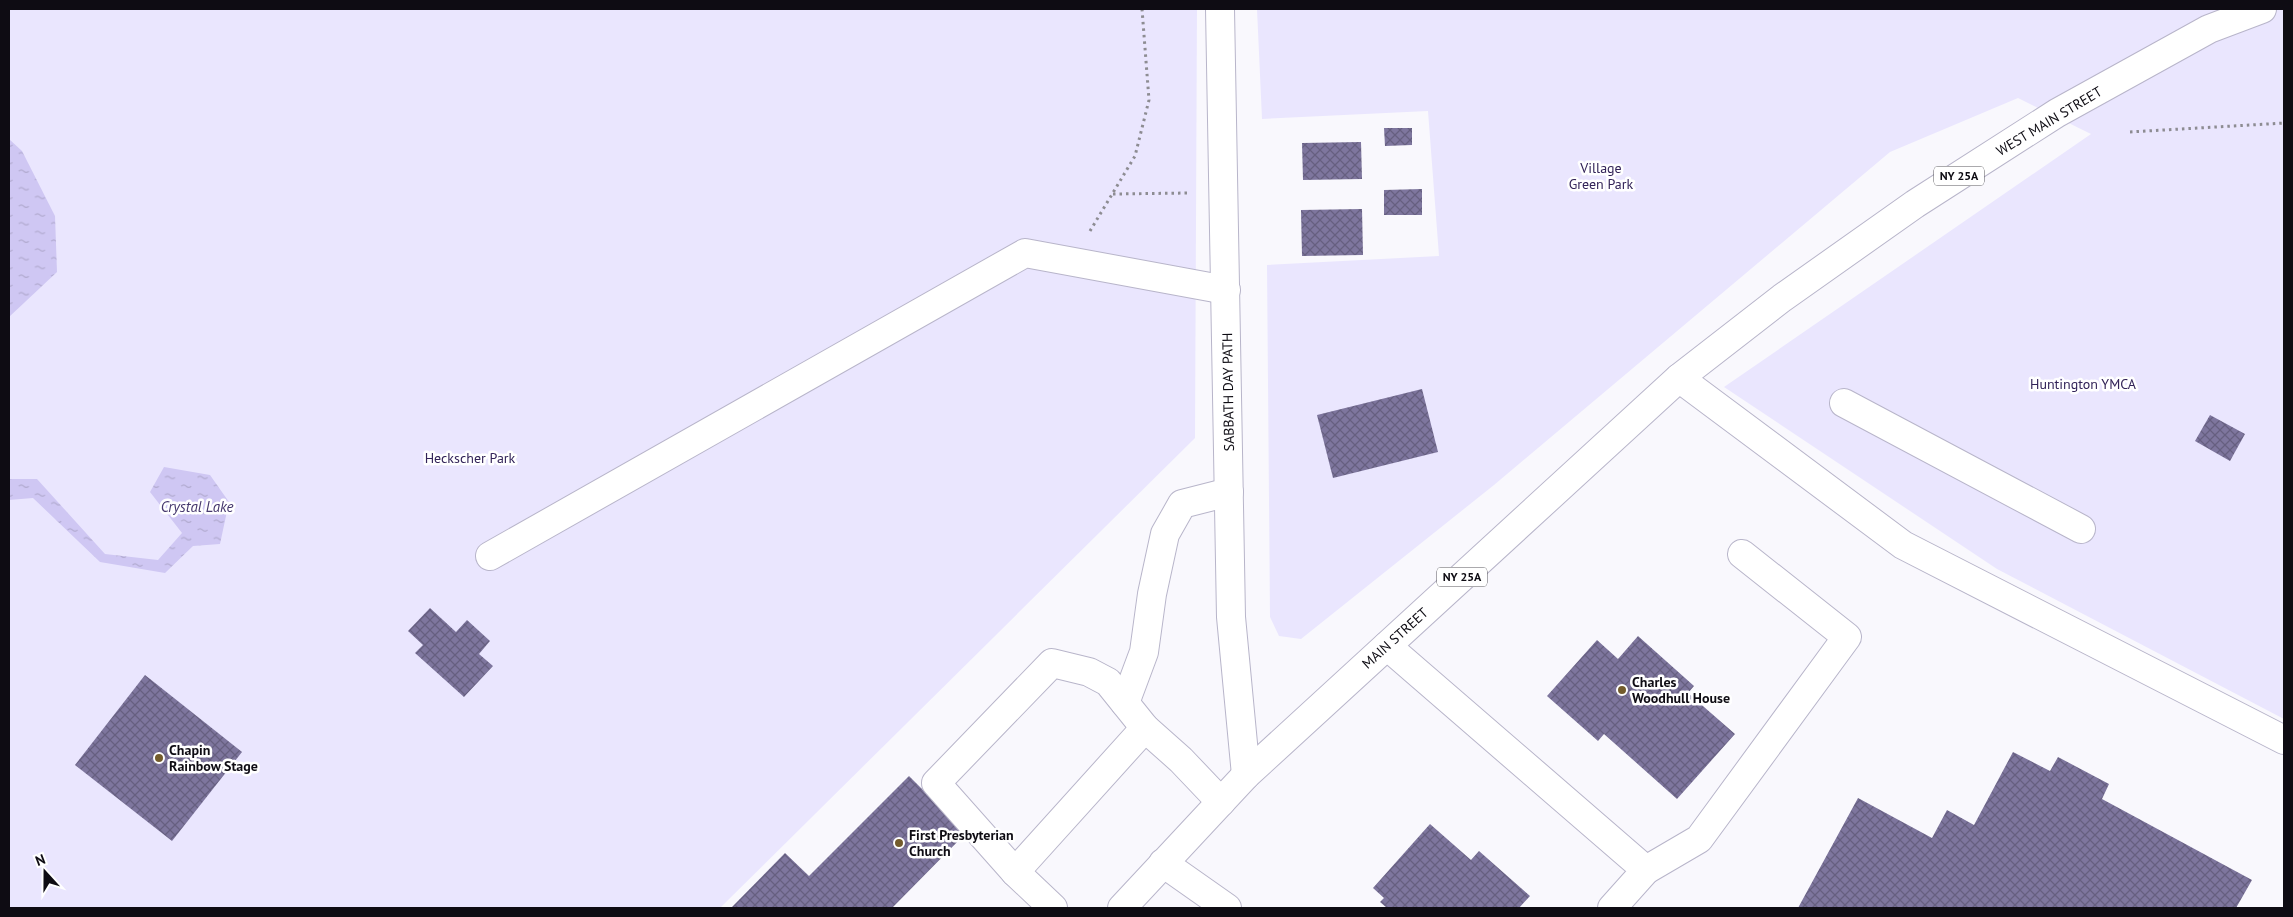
<svg xmlns="http://www.w3.org/2000/svg" width="2293" height="917" font-family="'PT Sans',sans-serif">
<style>
.green{fill:#eae6fe}
.water{fill:url(#water-ripples)}
.building{fill:url(#building-cross-hatch)}
.lines{fill:none;stroke-linecap:round;stroke-linejoin:round}
.minor-casing{stroke:#b8b5ca;stroke-width:30}
.major-casing{stroke:#b8b5ca;stroke-width:30}
.path{stroke:#8d8c92;stroke-width:3;stroke-dasharray:2.5 4;stroke-linecap:butt}
.minor{stroke:#fff;stroke-width:28}
.major{stroke:#fff;stroke-width:28}
.poi-dot{fill:#735c2c;stroke:#fff;stroke-width:2}
.labels{text-anchor:middle;stroke-width:5;stroke-linejoin:round;paint-order:stroke}
.shield{fill:#fff;stroke:#56555a;stroke-width:1}
.shield-label{font-size:12px;font-weight:bold;fill:#0e0c13}
.street-label{font-size:14px;fill:#0e0c13;stroke:#fff}
.park-label{font-size:14px;fill:#322358;stroke:#fff}
.poi-label{font-size:14px;font-weight:bold;fill:#0e0c13;stroke:#fff;text-anchor:start}
.water-label{font-size:15px;font-style:italic;fill:#45376d;stroke:#fff}
</style>
<defs>
<pattern id="water-ripples" width="26" height="14" patternUnits="userSpaceOnUse" patternTransform="scale(1.25)"><rect width="26" height="14" fill="#cfc7f3"/><path d="M2 4q2-2 4 0t4 0M15 11q2-2 4 0t4 0" fill="none" stroke="#b1aacf"/></pattern>
<pattern id="building-cross-hatch" width="8" height="8" patternUnits="userSpaceOnUse" patternTransform="scale(1.25)"><rect width="8" height="8" fill="#7e769e"/><path d="M0 0l8 8M0 8l8-8" fill="none" stroke="#665f80"/></pattern>
</defs>
<rect width="100%" height="100%" fill="#f9f8fd"/>
<g class="green">
<path d="M9,9H1197L1195,438L720,908H9Z"/>
<path d="M1257,9H2284V719L1997,569L1724,387L2091,134L2018,98L1890,152L1494,485L1301,639L1279,636L1270,617L1267,265L1439,256L1428,111L1262,119Z"/>
</g>
<g class="water">
<path d="M9,139L22,151L55,216L57,272L9,317Z"/>
<path d="M164,467L210,475L229,502L220,544L193,546L165,573L100,562L33,498L9,500V479H37L105,554L158,560L182,533L150,492Z"/>
</g>
<g class="building">
<path d="M1384,128H1412V145L1385,146Z"/>
<path d="M1361,142L1362,179L1303,180L1302,143Z"/>
<path d="M1422,189V215H1384V190Z"/>
<path d="M1362,209L1363,255L1302,256L1301,210Z"/>
<path d="M1422,389L1438,452L1333,478L1317,415Z"/>
<path d="M2210,415L2245,434L2230,461L2195,441Z"/>
<path d="M430,608L456,632L467,620L490,641L479,654L493,666L464,697L415,653L423,645L408,631Z"/>
<path d="M1638,636L1694,686L1688,693L1735,734L1677,799L1604,734L1598,741L1547,696L1597,640L1618,659Z"/>
<path d="M145,675L242,752L172,841L75,765Z"/>
<path d="M2013,752L2050,771L2058,757L2109,784L2102,799L2252,880L2236,908H1798L1858,798L1932,838L1947,810L1974,825Z"/>
<path d="M909,776L966,833L892,908H731L785,853L809,876Z"/>
<path d="M1430,824L1471,860L1479,851L1530,896L1519,908H1387L1380,902L1384,898L1373,888Z"/>
</g>
<g class="lines">
<g class="minor-casing">
<g id="minor">
<path d="M1679,378L1903,545L2284,740"/>
<path d="M1844,403L2081,529"/>
<path d="M490,556L1025,253L1226,290"/>
<path d="M1387,646L1646,870L1612,908"/>
<path d="M1125,703L1144,652L1152,594L1165,534L1182,504L1229,492"/>
<path d="M1163,863L1227,908"/>
<path d="M1646,870L1699,839L1847,637L1742,554"/>
<path d="M1015,872L1145,728"/>
<path d="M1053,908L1015,872L936,783L1052,663L1089,672L1108,682L1145,728L1181,760L1221,802"/>
</g>
</g>
<g class="major-casing">
<g id="major">
<path d="M1220,9L1231,617L1246,775"/>
<path d="M1122,908L1246,775L1679,378L1782,298L1915,204L2057,113L2209,29L2262,9"/>
</g>
</g>
<g class="path">
<path d="M2130,132L2284,123"/>
<path d="M1113,194L1189,193"/>
<path d="M1090,231L1135,156L1149,100L1142,9"/>
</g>
<use href="#minor" class="minor"/>
<use href="#major" class="major"/>
</g>
<g class="poi-dot">
<circle cx="1622" cy="690" r="5"/>
<circle cx="159" cy="758" r="5"/>
<circle cx="899" cy="843" r="5"/>
</g>
<g class="labels">
<g class="shield">
<rect x="1934" y="166.5" width="50" height="19" rx="4"/>
<rect x="1437" y="567.5" width="50" height="19" rx="4"/>
</g>
<g class="shield-label">
<text x="1959" y="180">NY 25A</text>
<text x="1462" y="581">NY 25A</text>
</g>
<g class="street-label">
<text transform="translate(2049 121) rotate(-31)" y="5">WEST MAIN STREET</text>
<text transform="translate(1228 392) rotate(-91)" y="5">SABBATH DAY PATH</text>
<text transform="translate(1395 638) rotate(-42)" y="5">MAIN STREET</text>
</g>
<g class="park-label">
<text x="1601" y="173">Village<tspan x="1601" dy="16">Green Park</tspan></text>
<text x="2083" y="389">Huntington YMCA</text>
<text x="470" y="463">Heckscher Park</text>
</g>
<g class="poi-label">
<text x="1632" y="687">Charles<tspan x="1632" dy="16">Woodhull House</tspan></text>
<text x="169" y="755">Chapin<tspan x="169" dy="16">Rainbow Stage</tspan></text>
<text x="909" y="840">First Presbyterian<tspan x="909" dy="16">Church</tspan></text>
</g>
<g class="water-label">
<text x="197" y="512">Crystal Lake</text>
</g>
</g>
<rect width="2293" height="917" fill="none" stroke="#0e0c13" stroke-width="20"/>
<g transform="translate(45 872) rotate(339)" stroke="#ffffff" stroke-width="4" paint-order="stroke">
<path d="M0-4L9 19L0 12L-9 19Z" fill="#0e0c13"/>
<text y="-8" font-size="14" font-weight="bold" text-anchor="middle" fill="#0e0c13">N</text>
</g>
</svg>
